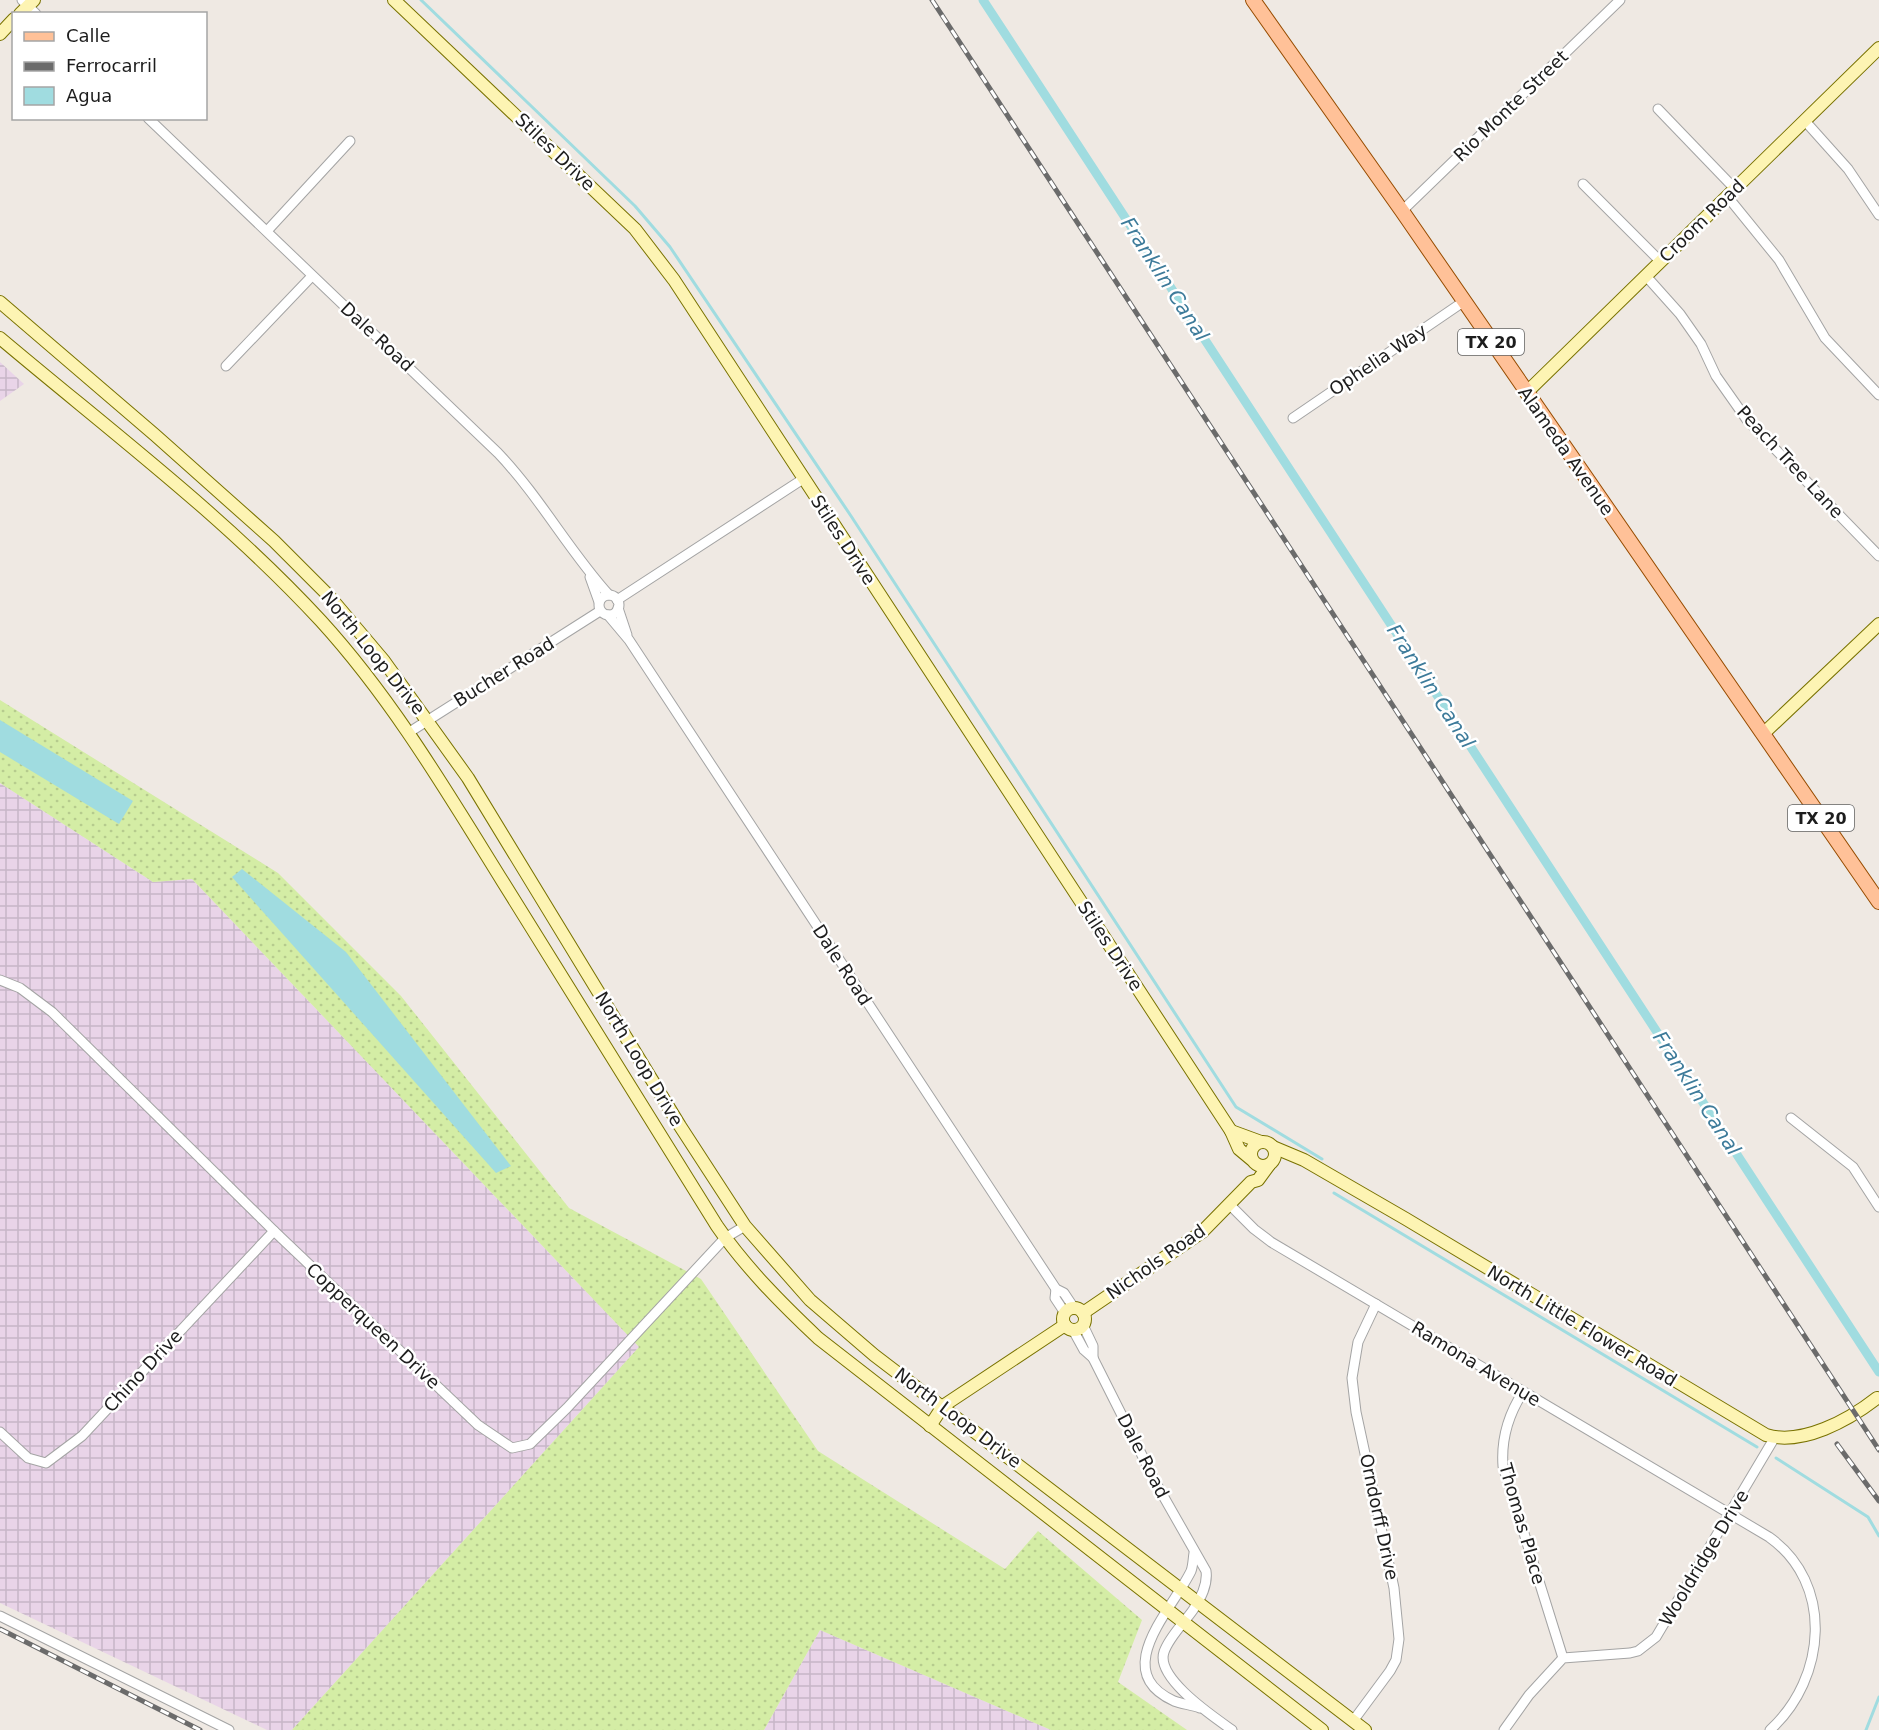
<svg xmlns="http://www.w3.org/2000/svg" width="1879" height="1730" font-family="'DejaVu Sans',sans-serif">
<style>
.industrial{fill:url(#industrial-grid)}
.grass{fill:url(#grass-dots)}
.water{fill:#a0dce0}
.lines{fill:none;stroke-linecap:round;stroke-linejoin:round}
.stream{stroke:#a0dce0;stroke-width:3}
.canal{stroke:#a0dce0;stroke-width:9}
.street-casing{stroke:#a4a4a4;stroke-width:11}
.secondary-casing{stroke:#797200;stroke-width:14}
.primary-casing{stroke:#974c00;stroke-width:16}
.street{stroke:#fff;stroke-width:9}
.secondary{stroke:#fdf4b3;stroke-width:12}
.primary{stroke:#ffc198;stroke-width:14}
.rail-casing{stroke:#6b6b6b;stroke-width:5}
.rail{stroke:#fff;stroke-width:3;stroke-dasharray:9;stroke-linecap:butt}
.labels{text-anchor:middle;stroke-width:5;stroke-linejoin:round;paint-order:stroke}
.shield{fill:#fff;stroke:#616161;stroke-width:1.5}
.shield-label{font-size:16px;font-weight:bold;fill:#1d1d1d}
.street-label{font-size:18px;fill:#1d1d1d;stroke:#fff}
.water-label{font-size:20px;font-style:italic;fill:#3d7b9a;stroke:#fff}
</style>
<defs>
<pattern id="industrial-grid" width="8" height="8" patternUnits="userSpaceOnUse" patternTransform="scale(1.5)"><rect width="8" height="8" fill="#e9d4e8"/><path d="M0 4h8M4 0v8" fill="none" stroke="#c7b6c7"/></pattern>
<pattern id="grass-dots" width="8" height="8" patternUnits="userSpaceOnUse" patternTransform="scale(1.5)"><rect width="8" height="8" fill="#d4eda5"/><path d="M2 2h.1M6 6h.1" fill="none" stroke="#b6cb8e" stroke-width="1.8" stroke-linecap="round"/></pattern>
</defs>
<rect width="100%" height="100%" fill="#efe9e3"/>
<g class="industrial">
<path d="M0,362L24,384L0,401Z"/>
<path d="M0,783L153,882L192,879L639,1347L292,1730H267L0,1603Z"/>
<path d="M820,1630L1051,1730H764Z"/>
</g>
<path class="grass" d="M0,700L278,873L401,996L569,1208L701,1279L818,1451L1005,1569L1038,1531L1142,1620L1118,1682L1187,1730H1051L820,1630L764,1730H292L639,1347L192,879L153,882L0,783Z"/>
<g class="water">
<path d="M0,720L133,801L119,824L0,752Z"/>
<path d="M242,869L346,952L511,1166L496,1173L232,877Z"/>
</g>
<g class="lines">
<g class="stream">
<path d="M421,0L635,206L670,247L851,516L1236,1107L1322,1159"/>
<path d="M1334,1193L1757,1447"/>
<path d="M1776,1458L1868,1517L1879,1536"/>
<path d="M1866,1730L1879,1697"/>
</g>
<path class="canal" d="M983,0L1879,1372"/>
<g class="street-casing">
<g id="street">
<path d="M22,0L36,14"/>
<path d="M1658,109L1735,189"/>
<path d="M148,118L498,453C540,497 569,551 609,595"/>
<path d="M1805,121L1848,169L1879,215"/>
<path d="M1583,184L1660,261"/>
<path d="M1727,196L1779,260L1825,338L1879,395"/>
<path d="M1402,211L1620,0"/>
<path d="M267,231L350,141"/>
<path d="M1646,276L1680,314L1701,344L1716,376L1747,420L1879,556"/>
<path d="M226,366L312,276"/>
<path d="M1293,418L1463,302"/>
<path d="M590,577L599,602"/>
<circle cx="609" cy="605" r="10"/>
<path d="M617,600L803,479"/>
<path d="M618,608L627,635"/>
<path d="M608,615L629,640L1056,1289L1064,1293L1074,1308"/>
<path d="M408,733L600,611"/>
<path d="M0,980L20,988L52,1012L274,1231L478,1425L512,1448L530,1444L567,1408L725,1238L745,1226"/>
<path d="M1791,1118L1853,1167L1879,1207"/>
<path d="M1229,1204L1254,1229L1271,1242L1769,1537C1834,1583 1827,1678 1770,1730"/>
<path d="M1056,1289L1055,1298L1065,1313"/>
<path d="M1083,1325L1093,1346V1358"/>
<path d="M1073,1330L1084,1350L1093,1358L1157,1485L1206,1571C1208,1585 1201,1598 1193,1610C1184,1623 1169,1637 1164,1652C1155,1678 1214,1717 1232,1730"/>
<path d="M1523,1392C1508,1415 1501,1438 1503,1466L1563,1658"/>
<path d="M0,1432L28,1458L46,1463L82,1436L274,1231"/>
<path d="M1194,1553C1193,1559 1193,1566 1191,1571C1173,1609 1108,1671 1174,1701C1182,1704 1192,1705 1200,1708"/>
<path d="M0,1616L229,1730"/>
<path d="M1353,1721L1390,1671L1396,1660L1399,1639L1394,1588L1356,1412L1352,1378L1358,1342L1376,1304"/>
<path d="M1504,1730L1529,1695L1563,1658L1630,1653L1638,1651L1656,1637L1775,1437"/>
</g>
</g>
<g class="secondary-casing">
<g id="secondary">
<path d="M394,0L635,229L674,280L1231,1131L1239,1149L1251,1159"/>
<path d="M20,14L34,0"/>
<path d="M0,34L14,19"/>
<path d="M0,302L155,435L274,541L329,596L384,661L468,778L680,1126L745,1226L810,1300L874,1355L1365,1730"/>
<path d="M0,338C109,430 224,516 321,621C393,700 447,792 503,882C575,996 646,1111 717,1226C746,1268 781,1303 818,1338L1322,1730"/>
<path d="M1526,393L1879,48"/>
<path d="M1764,733L1879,624"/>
<path d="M1231,1131L1261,1142"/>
<circle cx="1263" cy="1154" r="12"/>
<path d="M1273,1147L1304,1160L1406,1219L1766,1435C1802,1446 1849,1420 1877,1398"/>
<circle cx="1074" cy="1319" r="11"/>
<path d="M1083,1313L1202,1232L1251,1182L1258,1180L1269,1165"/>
<path d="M930,1426L943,1406L1065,1325"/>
</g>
</g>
<g class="primary-casing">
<path id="primary" d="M1253,0L1402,211L1879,902"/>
</g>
<use href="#street" class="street"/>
<use href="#secondary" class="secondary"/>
<use href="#primary" class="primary"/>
<g class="rail-casing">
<g id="rail">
<path d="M932,0L1879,1450"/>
<path d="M1837,1444L1879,1501"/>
<path d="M0,1629L200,1730"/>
</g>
</g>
<use href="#rail" class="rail"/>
</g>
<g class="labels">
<g class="shield">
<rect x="1458" y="329" width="66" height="26" rx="4.5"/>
<rect x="1788" y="805" width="66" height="26" rx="4.5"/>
</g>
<g class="shield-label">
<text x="1491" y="348">TX 20</text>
<text x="1821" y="824">TX 20</text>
</g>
<g class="street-label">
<text transform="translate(1511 106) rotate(-44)" y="6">Rio Monte Street</text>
<text transform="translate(555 152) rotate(44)" y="6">Stiles Drive</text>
<text transform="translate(1702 221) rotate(-44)" y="6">Croom Road</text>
<text transform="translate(377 337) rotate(43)" y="6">Dale Road</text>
<text transform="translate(1378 360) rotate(-34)" y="6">Ophelia Way</text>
<text transform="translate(1566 451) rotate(55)" y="6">Alameda Avenue</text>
<text transform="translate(1790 462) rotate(47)" y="6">Peach Tree Lane</text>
<text transform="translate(843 540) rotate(57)" y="6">Stiles Drive</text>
<text transform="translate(373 653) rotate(51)" y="6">North Loop Drive</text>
<text transform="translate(504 672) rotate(-32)" y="6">Bucher Road</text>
<text transform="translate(1110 946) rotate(57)" y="6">Stiles Drive</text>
<text transform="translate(842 965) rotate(57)" y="6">Dale Road</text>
<text transform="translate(639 1059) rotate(59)" y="6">North Loop Drive</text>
<text transform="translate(1156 1262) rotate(-35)" y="6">Nichols Road</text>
<text transform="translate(373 1326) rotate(43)" y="6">Copperqueen Drive</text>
<text transform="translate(1582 1326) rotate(31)" y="6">North Little Flower Road</text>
<text transform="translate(1476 1364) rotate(31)" y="6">Ramona Avenue</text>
<text transform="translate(143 1371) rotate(-47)" y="6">Chino Drive</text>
<text transform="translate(958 1418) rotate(37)" y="6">North Loop Drive</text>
<text transform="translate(1143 1456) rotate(63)" y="6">Dale Road</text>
<text transform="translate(1379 1517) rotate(78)" y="6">Orndorff Drive</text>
<text transform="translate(1522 1524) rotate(74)" y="6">Thomas Place</text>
<text transform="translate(1704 1558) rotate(-59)" y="6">Wooldridge Drive</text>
</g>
<g class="water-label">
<text transform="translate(1165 279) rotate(57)" y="7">Franklin Canal</text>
<text transform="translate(1431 686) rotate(57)" y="7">Franklin Canal</text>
<text transform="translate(1697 1093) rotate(57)" y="7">Franklin Canal</text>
</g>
</g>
<rect x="12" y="12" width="195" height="108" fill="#ffffff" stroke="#a5a5a5" stroke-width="1.5"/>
<rect x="24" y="32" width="30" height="9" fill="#ffc198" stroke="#a5a5a5" stroke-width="1.5"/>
<text x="66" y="42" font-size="18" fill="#1d1d1d">Calle</text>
<rect x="24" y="62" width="30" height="9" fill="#6b6b6b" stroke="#a5a5a5" stroke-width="1.5"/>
<text x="66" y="72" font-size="18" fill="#1d1d1d">Ferrocarril</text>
<rect x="24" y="87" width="30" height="18" fill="#a0dce0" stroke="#a5a5a5" stroke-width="1.5"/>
<text x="66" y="102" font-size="18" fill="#1d1d1d">Agua</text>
</svg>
